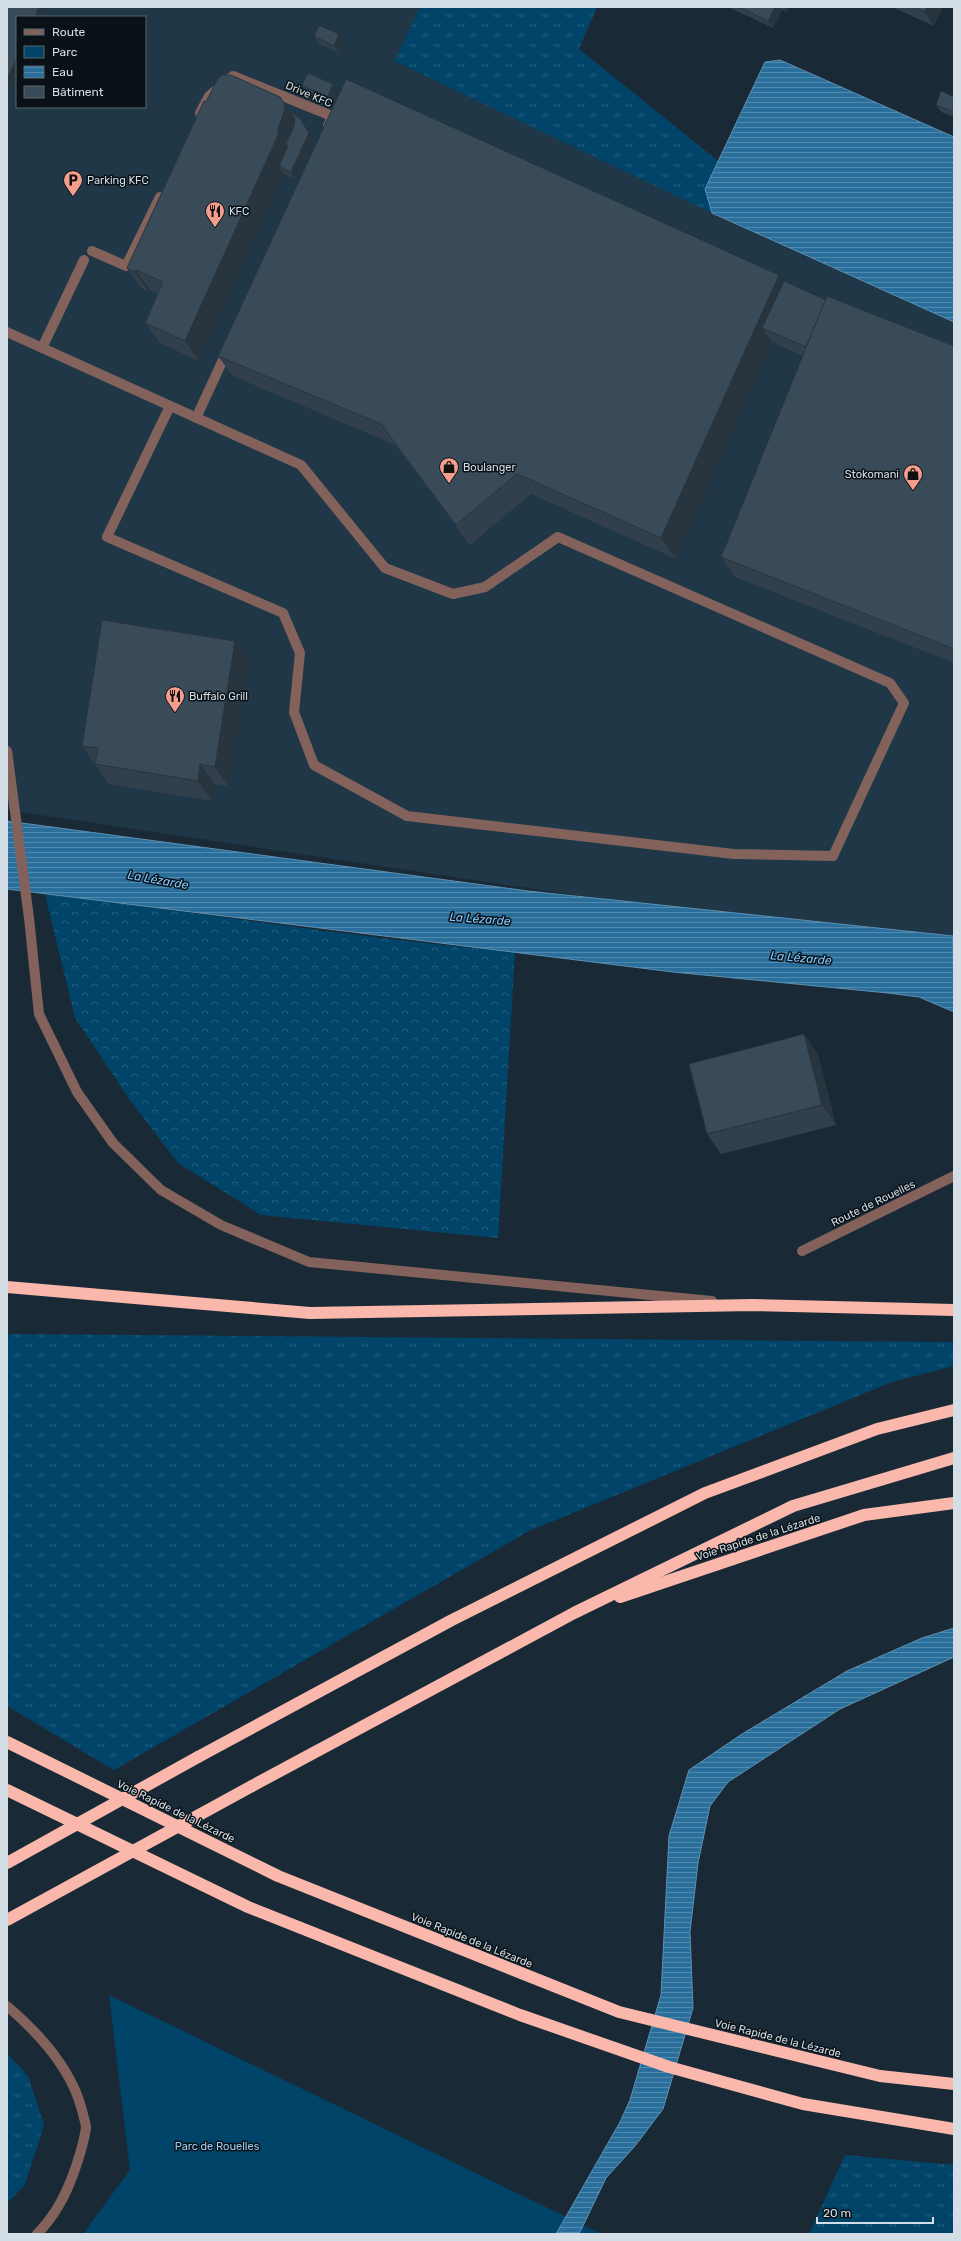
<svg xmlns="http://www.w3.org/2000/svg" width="961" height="2241" font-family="Rubik,sans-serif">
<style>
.built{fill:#1f3747;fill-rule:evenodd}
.grass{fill:url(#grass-tufts)}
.forest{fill:url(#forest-crowns)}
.green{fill:#014469}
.water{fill:url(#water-rules);stroke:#5d90b2}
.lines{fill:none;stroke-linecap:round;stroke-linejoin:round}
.minor{stroke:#83625c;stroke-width:10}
.highway{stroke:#f9b8ab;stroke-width:12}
.highway-bridge{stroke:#f9b8ab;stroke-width:12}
.wall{fill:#31404c}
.shaded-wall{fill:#28343e}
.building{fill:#394b58;stroke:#28343e}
.labels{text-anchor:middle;stroke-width:3;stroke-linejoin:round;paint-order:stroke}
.street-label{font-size:11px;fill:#d3dee6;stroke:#0a1217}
.poi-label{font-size:11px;fill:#d3dee6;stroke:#0a1217;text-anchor:start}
.park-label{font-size:11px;fill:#97cbf2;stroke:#0a1217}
.water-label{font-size:12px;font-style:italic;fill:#82c9fd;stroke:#0a1217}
</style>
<defs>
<pattern id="grass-tufts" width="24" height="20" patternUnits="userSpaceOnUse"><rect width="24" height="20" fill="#014469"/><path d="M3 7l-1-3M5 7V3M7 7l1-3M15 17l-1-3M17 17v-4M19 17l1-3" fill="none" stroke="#255f7e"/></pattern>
<pattern id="forest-crowns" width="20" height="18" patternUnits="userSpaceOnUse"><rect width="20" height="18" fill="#014469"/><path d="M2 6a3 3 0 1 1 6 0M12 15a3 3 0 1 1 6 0" fill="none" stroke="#255f7e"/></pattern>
<pattern id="water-rules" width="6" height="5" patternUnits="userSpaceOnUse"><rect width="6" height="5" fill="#2a6f9c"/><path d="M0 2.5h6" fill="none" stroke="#528aae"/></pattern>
</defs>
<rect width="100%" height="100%" fill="#192a36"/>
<path class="built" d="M7,7H420L396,61L798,253L954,322V952L7,810ZM17,17H145V107H17Z"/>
<g class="grass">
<path d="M420,7H597L579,49L718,161L705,189L712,213L395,61Z"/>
<path d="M7,1334L954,1342V1366L892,1382L529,1531L114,1770L7,1706Z"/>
<path d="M7,2053L28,2076L44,2125L25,2185L7,2203Z"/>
<path d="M845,2155L954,2165V2234H809Z"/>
</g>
<path class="forest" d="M45,894C202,913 358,938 515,952L498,1238L261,1215L178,1163L132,1103L75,1018Z"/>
<path class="green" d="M109,1995L601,2234H83L130,2170Z"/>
<g class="water">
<path d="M780,60L954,137V322L712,213L705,189L765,62Z"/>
<path d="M7,821L528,891L953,936L954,1012L919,997L888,993L673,972L7,889Z"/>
<path d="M954,1628V1657L840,1709L728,1782L710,1806L698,1863L690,1932L693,2008L663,2109L635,2146L606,2178L579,2234H556L620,2122L630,2100L661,1995L669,1836L689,1770L742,1734L847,1671L922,1638Z"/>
</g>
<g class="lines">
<g class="minor">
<path d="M200,113L209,96L233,76L332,116L328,126"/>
<path d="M92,251L126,266L160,197"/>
<path d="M7,332L301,465L385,568L453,594L485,587L558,537L890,683L904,703L833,856L734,854L407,816L314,765L294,712L300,653L283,613L107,537L170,406"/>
<path d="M42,348L84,260"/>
<path d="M196,418L228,349"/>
<path d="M7,751L29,918L39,1014L77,1092L113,1143L161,1190L221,1225L309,1262L712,1301"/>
<path d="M802,1251L954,1176"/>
<path d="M7,2006C40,2034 71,2068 82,2110C83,2116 86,2123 86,2128C84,2142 79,2158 74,2172C66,2195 55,2216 37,2234"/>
</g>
<g class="highway">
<path d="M7,1287L310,1313L752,1305L954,1310"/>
<path d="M620,1597L864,1515L954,1503"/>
<path d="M7,1742L278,1876L619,2012L880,2076L954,2084"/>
<path d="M198,1757L452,1620L705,1493L877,1429L954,1410"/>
<path d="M252,1786L574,1613L793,1506L954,1458"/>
<path d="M7,1790L248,1907L520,2015L669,2067L803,2104L954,2129"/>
</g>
<g class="highway-bridge">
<path d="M7,1863L198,1757"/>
<path d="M7,1920L252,1786"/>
</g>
</g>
<g class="wall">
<path d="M728,7H789L787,12L782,10L773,28Z"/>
<path d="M892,7H943L934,26Z"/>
<path d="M339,34L344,42L339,53L319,44L314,36Z"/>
<path d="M333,84L338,92L333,104L307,93L302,85Z"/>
<path d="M954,97V117L941,112L936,105Z"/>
<path d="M206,102L284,103L292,115L305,125L314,140L296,179L284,174L199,361L160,343L145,323L158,294L150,290L149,292L141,288L127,268Z"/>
<path d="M779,275L784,281L826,300L954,346V663L735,577L721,557L803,356L772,342L676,559L531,494L470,545L395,445L233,376L218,356Z"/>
<path d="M235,641L249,661L229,787L214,784L212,801L109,784L82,746Z"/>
<path d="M804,1034L818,1055L836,1125L721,1154L707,1134Z"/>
</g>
<g class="shaded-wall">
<path d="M39,7H48L43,17H35Z"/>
<path d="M775,7H780L782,10L773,28L768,21Z"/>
<path d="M783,7H789L787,12Z"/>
<path d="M927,7H943L934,26L925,12Z"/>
<path d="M339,34L344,42L339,53L334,46Z"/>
<path d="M17,57V76L7,99V80Z"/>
<path d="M333,84L338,92L333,104L328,97Z"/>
<path d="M284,103L298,123L279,166L270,153Z"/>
<path d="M300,118L305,125L314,140L296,179L291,172Z"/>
<path d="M270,153L284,174L199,361L185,341Z"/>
<path d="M136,270L150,290L149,292L135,272Z"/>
<path d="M779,275L794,295L762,328L772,342L676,559L661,538Z"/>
<path d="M235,641L249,661L229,787L215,767Z"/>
<path d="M200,764L214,784L212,801L198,781Z"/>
<path d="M804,1034L818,1055L836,1125L822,1105Z"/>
</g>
<g class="building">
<path d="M7,7H39L35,17H17V57L7,80Z"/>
<path d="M739,7H775L768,21Z"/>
<path d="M914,7H927L925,12Z"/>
<path d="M319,25L339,34L334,46L314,36Z"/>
<path d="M308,73L333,84L328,97L302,85Z"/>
<path d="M221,75H231L280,97L284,103L285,109L277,132L279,133L270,153L185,341L145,323L163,282L136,270L135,272L127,268L204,101L206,102L216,82Z"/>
<path d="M346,79L779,275L661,538L517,474L456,525L381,424L218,356Z"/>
<path d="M941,91L954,97V112L936,105Z"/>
<path d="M291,112L300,118L309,133L291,172L279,166L288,146L286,144L294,126L295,119Z"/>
<path d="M784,281L826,300L806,347L762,328Z"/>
<path d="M827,296L954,346V649L721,557Z"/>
<path d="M102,620L235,641L215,767L200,764L198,781L95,764L98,748L82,746Z"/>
<path d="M804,1034L822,1105L707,1134L689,1064Z"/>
</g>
<defs>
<g id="parking-pin" transform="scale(1)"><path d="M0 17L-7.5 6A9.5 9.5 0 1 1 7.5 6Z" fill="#f49d8d" stroke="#0a1217"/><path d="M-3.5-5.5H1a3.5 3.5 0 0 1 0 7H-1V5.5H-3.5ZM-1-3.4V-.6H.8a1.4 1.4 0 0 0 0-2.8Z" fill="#111"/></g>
<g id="restaurant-pin" transform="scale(1)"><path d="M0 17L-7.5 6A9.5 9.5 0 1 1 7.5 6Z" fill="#f49d8d" stroke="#0a1217"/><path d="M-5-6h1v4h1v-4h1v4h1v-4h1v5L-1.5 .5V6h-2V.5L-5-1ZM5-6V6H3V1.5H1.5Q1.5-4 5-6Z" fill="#111"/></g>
<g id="shop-pin" transform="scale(1)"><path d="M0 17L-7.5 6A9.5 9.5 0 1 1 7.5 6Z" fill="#f49d8d" stroke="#0a1217"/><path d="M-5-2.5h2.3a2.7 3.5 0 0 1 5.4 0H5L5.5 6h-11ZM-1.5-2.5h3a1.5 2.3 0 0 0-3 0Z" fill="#111"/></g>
</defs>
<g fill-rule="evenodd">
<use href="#parking-pin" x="73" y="180"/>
<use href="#restaurant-pin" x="215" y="211"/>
<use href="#shop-pin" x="449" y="467"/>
<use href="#shop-pin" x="913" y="474"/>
<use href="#restaurant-pin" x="175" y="696"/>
</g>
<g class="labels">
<g class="street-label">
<text transform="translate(309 94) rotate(23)" y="4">Drive KFC</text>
<text transform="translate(873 1203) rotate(-26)" y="4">Route de Rouelles</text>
<text transform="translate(758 1537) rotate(-18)" y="4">Voie Rapide de la Lézarde</text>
<text transform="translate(176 1811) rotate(26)" y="4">Voie Rapide de la Lézarde</text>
<text transform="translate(472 1940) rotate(22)" y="4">Voie Rapide de la Lézarde</text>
<text transform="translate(778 2038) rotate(14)" y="4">Voie Rapide de la Lézarde</text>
</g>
<g class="poi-label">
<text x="87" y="184">Parking KFC</text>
<text x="229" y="215">KFC</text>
<text x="463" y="471">Boulanger</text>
<text x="899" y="478" text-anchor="end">Stokomani</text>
<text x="189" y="700">Buffalo Grill</text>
</g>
<g class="park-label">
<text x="217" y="2150">Parc de Rouelles</text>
</g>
<g class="water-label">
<text transform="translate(158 880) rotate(10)" y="4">La Lézarde</text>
<text transform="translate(480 919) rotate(4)" y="4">La Lézarde</text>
<text transform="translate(801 958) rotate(5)" y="4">La Lézarde</text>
</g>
</g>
<rect width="961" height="2241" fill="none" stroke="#d3dee6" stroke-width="16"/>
<rect x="16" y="16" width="130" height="92" fill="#0a1217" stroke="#5a646a"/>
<rect x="24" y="29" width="20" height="6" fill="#83625c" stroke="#5a646a"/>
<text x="52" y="36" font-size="12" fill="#d3dee6">Route</text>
<rect x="24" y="46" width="20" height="12" fill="#014469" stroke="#5a646a"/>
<text x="52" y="56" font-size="12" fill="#d3dee6">Parc</text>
<rect x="24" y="66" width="20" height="12" fill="url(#water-rules)" stroke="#5a646a"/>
<text x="52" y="76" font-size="12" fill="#d3dee6">Eau</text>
<rect x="24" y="86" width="20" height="12" fill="#394b58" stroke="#5a646a"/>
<text x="52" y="96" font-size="12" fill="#d3dee6">Bâtiment</text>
<path d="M817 2217v6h116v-6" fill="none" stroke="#d3dee6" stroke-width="2"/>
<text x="823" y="2217" font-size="12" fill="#d3dee6" stroke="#0a1217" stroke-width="3" paint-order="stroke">20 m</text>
</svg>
